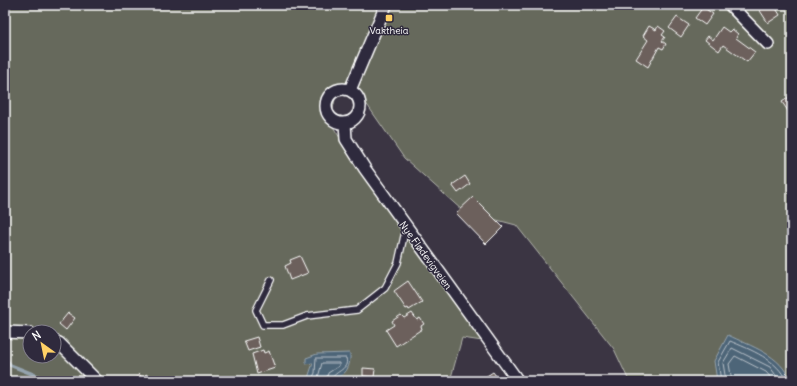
<svg xmlns="http://www.w3.org/2000/svg" width="797" height="386" font-family="Delius,sans-serif">
<style>
.green{fill:#66695b;stroke:#b2b4ad;fill-rule:evenodd}
.water{fill:#4e6578;stroke:#95a3ae}
.lines{fill:none;stroke-linecap:round;stroke-linejoin:round}
.shore{stroke:#b8c1c9;stroke-width:1}
.stream{stroke:#95a3ae;stroke-width:4}
.building{fill:#6c605b;stroke:#fff}
.lane-casing{stroke:#fff;stroke-width:8}
.street-casing{stroke:#fff;stroke-width:14}
.lane{stroke:#2f2a3d;stroke-width:5.5}
.street{stroke:#2f2a3d;stroke-width:11}
.poi-dot{fill:#ffd166;stroke:#2f2a3d;stroke-width:1.5}
.labels{text-anchor:middle;stroke-width:3;stroke-linejoin:round;paint-order:stroke}
.poi-label{font-size:10px;fill:#fff;stroke:#2f2a3d}
.street-label{font-size:10px;fill:#fff;stroke:#2f2a3d}
</style>
<rect width="100%" height="100%" fill="#3b3543"/>
<filter id="ink" filterUnits="userSpaceOnUse"><feTurbulence type="fractalNoise" baseFrequency=".025" numOctaves="2"/><feDisplacementMap in="SourceGraphic" scale="8" xChannelSelector="R" yChannelSelector="G"/><feConvolveMatrix kernelMatrix="1 2 1 2 8 2 1 2 1" color-interpolation-filters="sRGB"/></filter>
<g filter="url(#ink)">
<path class="green" d="M5,5H792V381H790L788,375L717,381H629L614,349L516,225L463,211L404,158L359,93L338,86L330,122L372,189L489,342L462,338L450,381H5ZM30,332H54V356H30Z"/>
<g class="water">
<path d="M728,335C750,346 782,355 790,381H717L714,361Z"/>
<path d="M350,353C352,380 329,383 307,381L313,363L306,364V358L317,354Z"/>
</g>
<g class="lines">
<g class="shore">
<path d="M311,381L315,373L316,358H346C350,371 332,371 331,381"/>
<path d="M317,381L322,363H339V366L328,373L326,381"/>
<path d="M721,381L718,362L730,341C749,349 779,360 786,381"/>
<path d="M726,381L723,363L732,348L770,367L780,381"/>
<path d="M732,381L729,364L735,356L766,372L774,381"/>
</g>
<path class="stream" d="M5,358L10,365L50,381"/>
</g>
<g class="building">
<path d="M752,5H774L780,15L768,23L757,6L754,8Z"/>
<path d="M703,7L713,14L705,25L695,18Z"/>
<path d="M677,17L689,25L681,37L669,28Z"/>
<path d="M649,26L656,30L658,26L665,31L662,35L665,37L662,41L666,44L663,49L659,47L648,67L636,59L648,40L643,36Z"/>
<path d="M722,27L729,32L732,29L738,34L736,38L755,52L747,62L723,45L719,51L705,40L708,36L713,40Z"/>
<path d="M792,95V112L790,114L782,102Z"/>
<path d="M465,176L470,184L458,193L452,185Z"/>
<path d="M473,197L503,227L486,244L456,213Z"/>
<path d="M300,256L308,273L290,280L285,266L291,263L290,260Z"/>
<path d="M408,281L422,302L409,310L408,308L406,309L394,291Z"/>
<path d="M68,313L75,318L66,330L59,324Z"/>
<path d="M412,313L417,320L420,318L424,324L421,326L422,329L396,346L386,330L394,325L392,321L401,315L404,318Z"/>
<path d="M257,337L260,347L248,351L244,341Z"/>
<path d="M263,350L264,353L269,351L275,368L257,374L252,354Z"/>
<path d="M363,368L375,369L374,377L363,376Z"/>
<path d="M493,372L500,381H479Z"/>
<path d="M139,374L143,378L146,374L154,380L133,381Z"/>
</g>
<g class="lines">
<g class="lane-casing">
<path id="lane" d="M271,280L256,310L263,325H283L307,316L357,310L385,288L398,263L406,227"/>
</g>
<g class="street-casing">
<g id="street">
<path d="M730,5L768,44"/>
<circle cx="343" cy="106" r="17"/>
<path d="M350,90L386,5"/>
<path d="M345,123L346,139L365,169L518,381"/>
<path d="M5,332L30,333"/>
<path d="M54,341L59,343L97,381"/>
</g>
</g>
<use href="#lane" class="lane"/>
<use href="#street" class="street"/>
</g>
</g>
<rect class="poi-dot" x="385" y="14" width="8" height="8" rx="2"/>
<g class="labels">
<g class="poi-label">
<text x="389" y="34">Vaktheia</text>
</g>
<g class="street-label">
<text transform="translate(426 255) rotate(54)" y="4">Nye Flødevigveien</text>
</g>
</g>
<rect width="797" height="386" fill="none" stroke="#2f2a3d" stroke-width="20"/>
<rect x="10" y="10" width="777" height="366" fill="none" stroke="#fff" stroke-width="1.5" filter="url(#ink)"/>
<g transform="translate(42 344) rotate(327)"><circle r="19" fill="#2f2a3d" stroke="#827f8b"/>
<path d="M0-3L7 15L0 10L-7 15Z" fill="#ffd166"/>
<text y="-6" font-size="11" font-weight="bold" text-anchor="middle" fill="#ffffff">N</text>
</g>
</svg>
